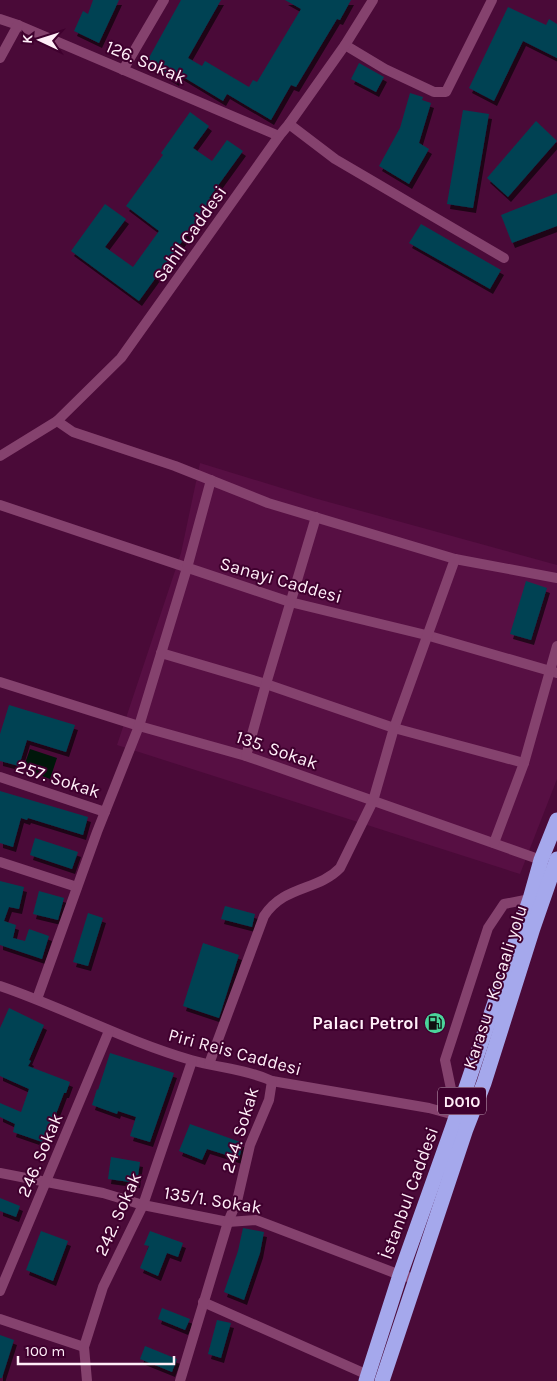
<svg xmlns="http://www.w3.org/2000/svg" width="557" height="1381" font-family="Karla,sans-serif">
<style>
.built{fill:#570f43}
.water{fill:#00170a}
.building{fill:#004253;filter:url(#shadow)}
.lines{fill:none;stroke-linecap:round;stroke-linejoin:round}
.minor{stroke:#85426e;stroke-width:10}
.highway{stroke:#a5a8ec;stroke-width:15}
.labels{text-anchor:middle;stroke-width:4;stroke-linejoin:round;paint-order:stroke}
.shield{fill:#3f002e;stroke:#c5a7bb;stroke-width:1}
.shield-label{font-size:16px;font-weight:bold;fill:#ffeef8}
.street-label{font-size:18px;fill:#ffeef8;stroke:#3f002e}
.poi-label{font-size:18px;font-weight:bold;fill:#ffeef8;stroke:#3f002e;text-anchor:end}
</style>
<defs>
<filter id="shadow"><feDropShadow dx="3" dy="5" stdDeviation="0" flood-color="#0009"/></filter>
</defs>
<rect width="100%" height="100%" fill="#4a0a38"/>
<path class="built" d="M200,463L314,498L557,565V779L520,874L117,745L181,553Z"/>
<path class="water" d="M30,749L57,758L50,779L23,769Z"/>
<g class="building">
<path d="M93,0H119L99,43L74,31L83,11L88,14Z"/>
<path d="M181,0H221L188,58L202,66L205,61L249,87L253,80L257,82L301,9L285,0H351L340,20L337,19L296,87L291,85L271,120L227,94L223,101L180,75L176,81L146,63Z"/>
<path d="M508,7L546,25L549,19L557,24V58L523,41L494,101L469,88Z"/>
<path d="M359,63L384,77L376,92L351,79Z"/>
<path d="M410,93L423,97L422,100L431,103L419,143L429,149L409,184L379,166L400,128Z"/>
<path d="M463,110L489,114L473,208L447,204Z"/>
<path d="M190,112L209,126L193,148L212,161L227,140L243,151L209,198L212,200L139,301L71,251L105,204L126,219L105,247L133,267L159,231L126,206L163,155L161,153Z"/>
<path d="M536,121L557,141L508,197L487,178Z"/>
<path d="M557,193V226L512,243L501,215Z"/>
<path d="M421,224L501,270L490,289L409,243Z"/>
<path d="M526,581L547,588L531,640L510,634Z"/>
<path d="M9,705L75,725L66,752L27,740L19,766L0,761V734Z"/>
<path d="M0,791L88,817L83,835L28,818L27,820L21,818L13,847L0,843Z"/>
<path d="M35,838L78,852L72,869L30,855Z"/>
<path d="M0,881L24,887L19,909L9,907L4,921L16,925L13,938L25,941L29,929L49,936L42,959L0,945Z"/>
<path d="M39,891L64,898L58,920L33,914Z"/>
<path d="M225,906L255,914L252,927L221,919Z"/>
<path d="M88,913L103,918L88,966L73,962Z"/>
<path d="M203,943L239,955L219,1018L183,1006Z"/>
<path d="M9,1008L44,1025L29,1060L31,1061L28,1066L70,1082L66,1093H64L45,1143L13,1132L15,1124L0,1117V1103L21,1112L29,1089L0,1076V1028Z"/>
<path d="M110,1053L174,1073L150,1142L130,1136L136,1117L118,1111L117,1114L92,1105L97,1089L98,1090Z"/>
<path d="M190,1124L243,1143L239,1159L207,1149L202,1160L179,1151Z"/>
<path d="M111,1157L140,1162L137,1183L108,1179Z"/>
<path d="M0,1198L20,1206L16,1217L0,1211Z"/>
<path d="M243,1228L264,1232L260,1253L244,1300L224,1292L238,1251Z"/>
<path d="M41,1231L68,1241L53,1281L26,1270Z"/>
<path d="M150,1231L183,1243L178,1257L167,1253L158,1276L140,1268L149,1246L144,1245Z"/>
<path d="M162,1308L190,1319L185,1330L158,1319Z"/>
<path d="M217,1320L231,1323L221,1358L208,1354Z"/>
<path d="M0,1335L14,1340L2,1378H0Z"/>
<path d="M145,1346L177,1359L172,1372L140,1359Z"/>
</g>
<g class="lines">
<g class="minor">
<path d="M0,19L18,25L279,136"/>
<path d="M345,45L385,69L434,92H446L492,0"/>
<path d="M0,58L18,25"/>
<path d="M123,70L164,0"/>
<path d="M289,124L335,159L504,258"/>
<path d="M57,421L73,432L175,466L268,503L455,559L557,578"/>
<path d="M0,456L57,421L121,358L279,136L289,124L345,45L373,0"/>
<path d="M0,505L290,602L426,635L557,673"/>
<path d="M161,653L266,684L394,728L524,763"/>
<path d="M0,682L139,726L246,756L541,860"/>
<path d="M246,756L266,684L316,517"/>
<path d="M0,777L105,812"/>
<path d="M494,843L524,763L557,646"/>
<path d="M0,862L77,887"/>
<path d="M0,986C65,1008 125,1041 191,1060C218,1068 246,1069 272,1081L429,1108L462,1117"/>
<path d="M37,999L97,832L139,726L187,568L211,480"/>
<path d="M209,1064L264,916C284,885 318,891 340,868L373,801L394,728L455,559"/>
<path d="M456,1113L445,1060L488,928L504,904L530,899"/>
<path d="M0,1173L103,1193L143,1205L228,1222L256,1220L400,1275L416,1279"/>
<path d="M0,1291L109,1031"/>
<path d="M203,1302L368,1375"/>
<path d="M0,1319L84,1347"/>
<path d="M87,1381L84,1347L103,1287L143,1205L192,1061"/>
<path d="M180,1381L228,1222L237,1201L250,1145L269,1100L272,1081"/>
</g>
<g class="highway">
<path d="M366,1381L400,1275L453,1126L530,899L541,860L557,820"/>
<path d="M382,1381L466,1129L484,1083L533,928L557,859"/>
</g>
</g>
<defs>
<g id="fuel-disc" transform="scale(1.125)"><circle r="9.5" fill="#4bd49b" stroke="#3f002e"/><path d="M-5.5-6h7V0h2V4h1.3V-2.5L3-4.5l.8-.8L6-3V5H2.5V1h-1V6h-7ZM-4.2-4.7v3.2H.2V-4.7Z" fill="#111"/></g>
</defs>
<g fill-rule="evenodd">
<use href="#fuel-disc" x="435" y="1023"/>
</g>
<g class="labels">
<rect class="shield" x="438" y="1087.5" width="48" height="27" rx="4"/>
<g class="shield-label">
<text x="462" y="1107">D010</text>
</g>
<g class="street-label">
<text transform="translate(146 62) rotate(23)" y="6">126. Sokak</text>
<text transform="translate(190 234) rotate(-55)" y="6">Sahil Caddesi</text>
<text transform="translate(281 580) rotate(16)" y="6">Sanayi Caddesi</text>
<text transform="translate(277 750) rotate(19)" y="6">135. Sokak</text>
<text transform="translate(58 779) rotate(18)" y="6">257. Sokak</text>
<text transform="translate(495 987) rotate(-72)" y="6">Karasu - Kocaali yolu</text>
<text transform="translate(235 1052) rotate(15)" y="6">Piri Reis Caddesi</text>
<text transform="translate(240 1130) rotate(-73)" y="6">244. Sokak</text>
<text transform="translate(40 1155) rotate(-67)" y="6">246. Sokak</text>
<text transform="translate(409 1193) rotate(-70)" y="6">İstanbul Caddesi</text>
<text transform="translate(213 1200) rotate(9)" y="6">135/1. Sokak</text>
<text transform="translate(118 1214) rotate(-66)" y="6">242. Sokak</text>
</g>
<g class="poi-label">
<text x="419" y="1029">Palacı Petrol</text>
</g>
</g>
<g transform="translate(40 40) rotate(274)" stroke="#3f002e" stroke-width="4" paint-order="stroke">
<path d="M0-4L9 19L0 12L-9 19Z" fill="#ffeef8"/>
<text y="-8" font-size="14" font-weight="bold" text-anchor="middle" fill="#ffeef8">K</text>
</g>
<path d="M18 1356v8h156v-8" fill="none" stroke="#ffeef8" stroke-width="2.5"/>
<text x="25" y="1356" font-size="15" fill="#ffeef8" stroke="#3f002e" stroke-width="4" paint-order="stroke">100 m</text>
</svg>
